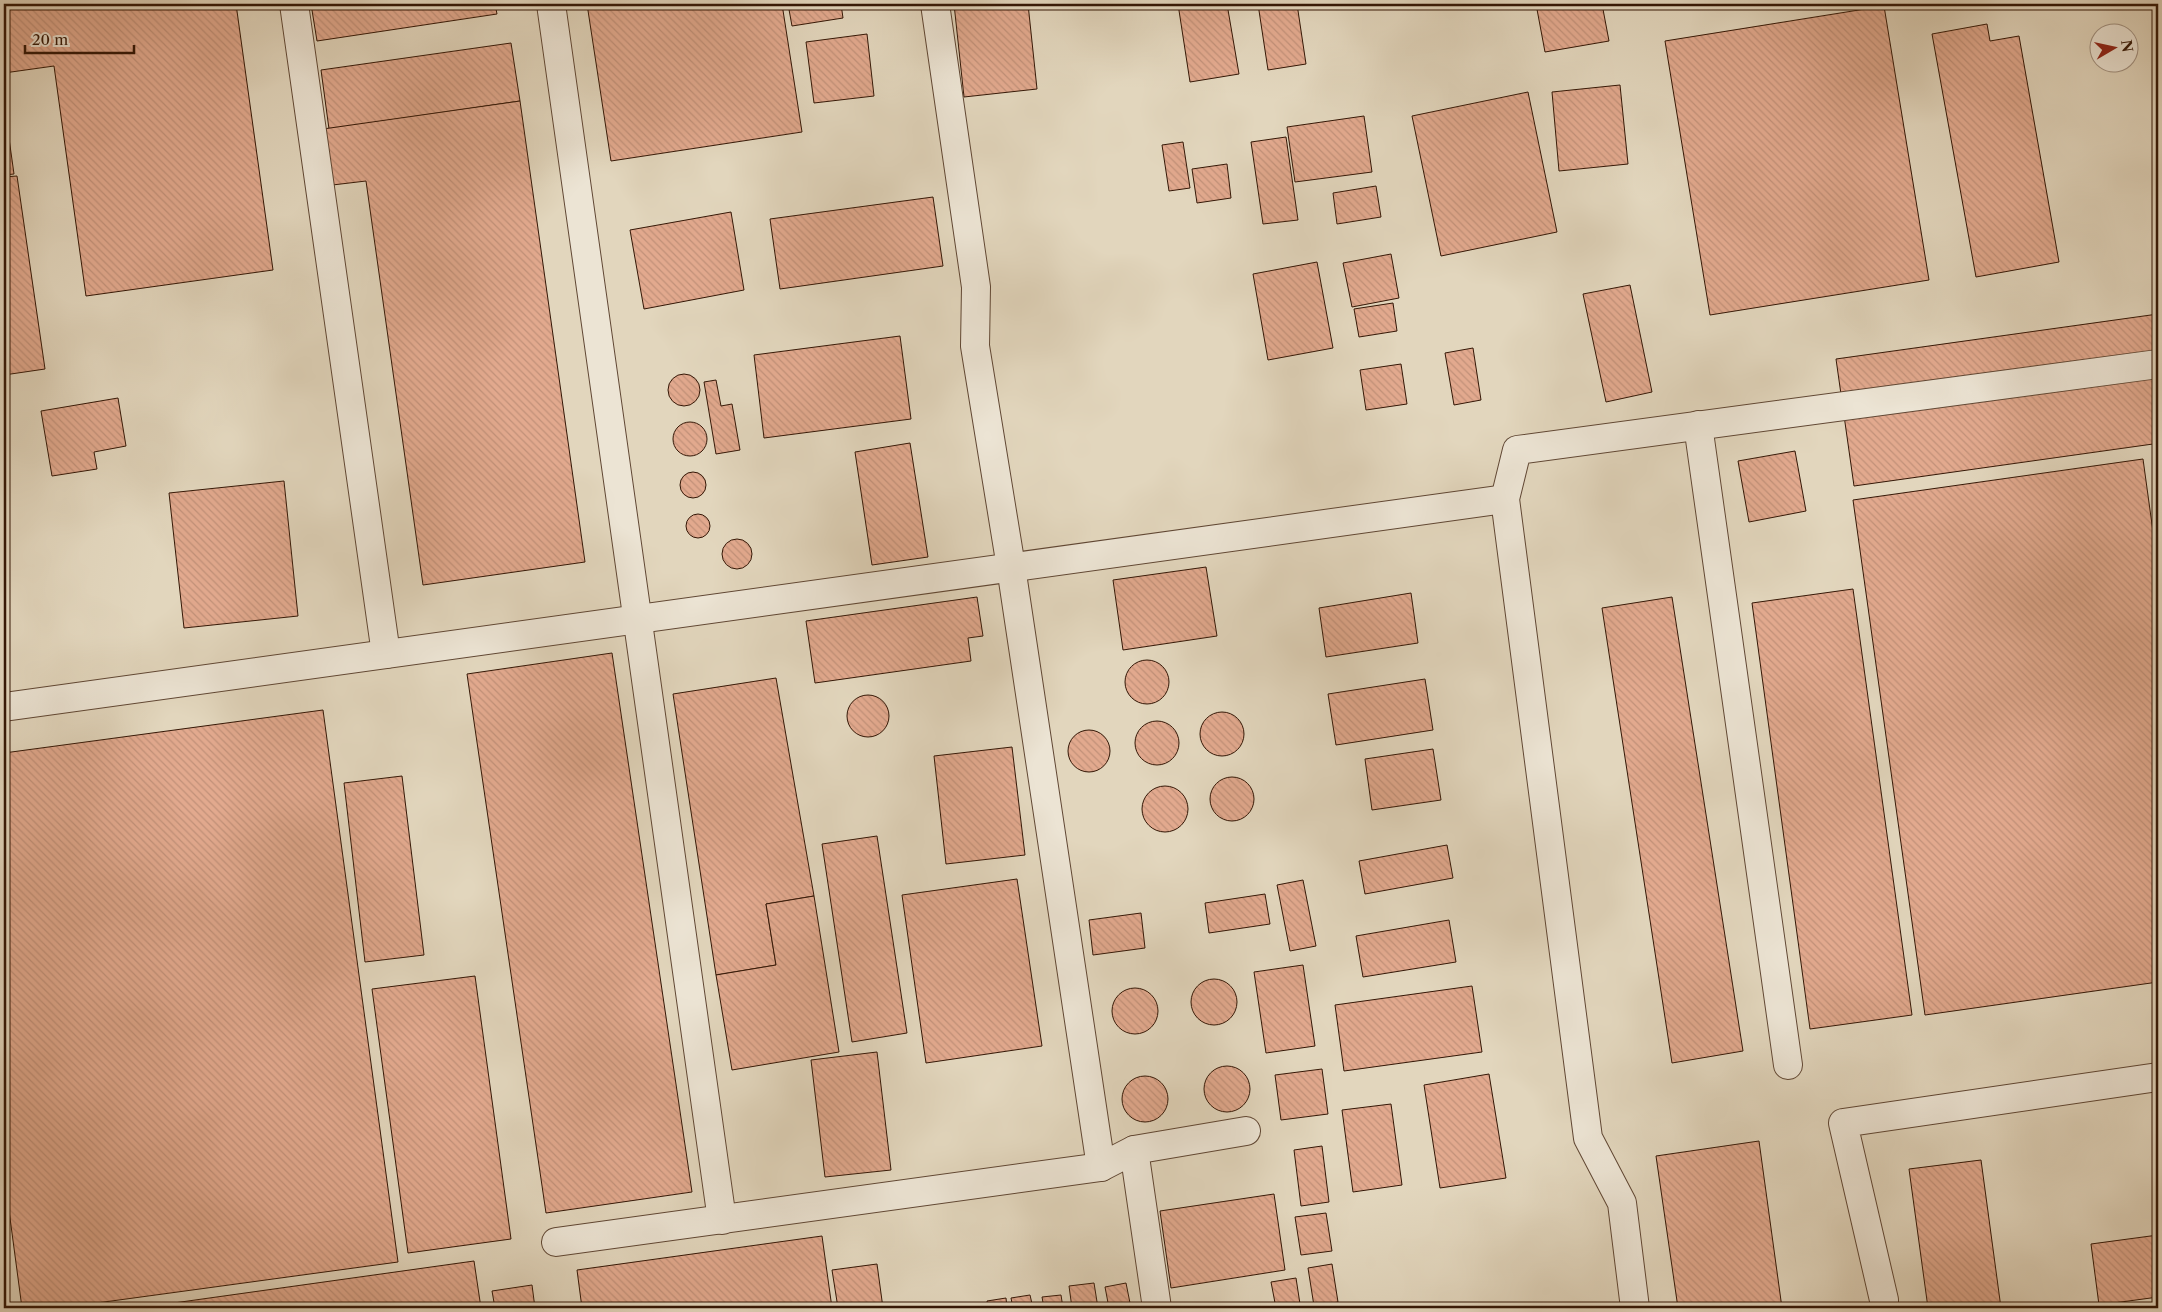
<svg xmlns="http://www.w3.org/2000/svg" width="2162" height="1312" font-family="'Libre Caslon Text',serif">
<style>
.building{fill:url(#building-back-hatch);stroke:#341706}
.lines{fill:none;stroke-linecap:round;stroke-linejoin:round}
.minor-casing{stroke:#604734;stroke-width:30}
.minor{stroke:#ece4d4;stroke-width:28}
</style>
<defs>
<pattern id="building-back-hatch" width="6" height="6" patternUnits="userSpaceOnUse" patternTransform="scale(1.25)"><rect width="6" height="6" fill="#e2a98e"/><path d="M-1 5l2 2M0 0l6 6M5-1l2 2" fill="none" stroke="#c29179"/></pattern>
</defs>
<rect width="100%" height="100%" fill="#e2d6bd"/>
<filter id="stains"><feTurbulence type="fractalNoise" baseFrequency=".004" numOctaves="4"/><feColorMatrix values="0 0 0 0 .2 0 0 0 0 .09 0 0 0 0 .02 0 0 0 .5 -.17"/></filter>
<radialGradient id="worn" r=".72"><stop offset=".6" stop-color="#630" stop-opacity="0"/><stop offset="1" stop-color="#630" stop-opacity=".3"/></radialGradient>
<g class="building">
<path d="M4,4H236L273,270L86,296L54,66L4,73Z"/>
<path d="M311,4H495L497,14L317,41Z"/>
<path d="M587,4H782L802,132L611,161Z"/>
<path d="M788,4H841L843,18L792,26Z"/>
<path d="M954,4H1028L1037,89L964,97Z"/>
<path d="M1178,4H1227L1239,74L1190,82Z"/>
<path d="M1258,4H1297L1306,64L1268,70Z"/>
<path d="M1536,4H1602L1609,41L1545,52Z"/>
<path d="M1884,6L1929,280L1710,315L1665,41Z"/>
<path d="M1987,24L1990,41L2019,36L2059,262L1976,277L1932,34Z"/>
<path d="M867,34L874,96L814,103L806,42Z"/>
<path d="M511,43L520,101L329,129L321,70Z"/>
<path d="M1620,85L1628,164L1559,171L1552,92Z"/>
<path d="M1528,92L1557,232L1441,256L1412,116Z"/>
<path d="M520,101L585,562L423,585L366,181L324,186L316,130Z"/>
<path d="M4,110H5L14,174L4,175Z"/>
<path d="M1364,116L1372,172L1295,182L1287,127Z"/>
<path d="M1286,137L1298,220L1263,224L1251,142Z"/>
<path d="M1183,142L1190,188L1169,191L1162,145Z"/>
<path d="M1227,164L1231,198L1197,203L1192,169Z"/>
<path d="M17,176L45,369L4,375V177Z"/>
<path d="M1376,186L1381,217L1337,224L1333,193Z"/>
<path d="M933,197L943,266L780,289L770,219Z"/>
<path d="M731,212L744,290L644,309L630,230Z"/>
<path d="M1391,254L1399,298L1352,307L1343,263Z"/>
<path d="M1317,262L1333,348L1268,360L1253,274Z"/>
<path d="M1630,285L1652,392L1606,402L1583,294Z"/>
<path d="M1393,303L1397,331L1359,337L1354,309Z"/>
<path d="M2158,314V479L2153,444L1854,486L1836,359Z"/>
<path d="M900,336L911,419L764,438L754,355Z"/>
<path d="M1473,348L1481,400L1454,405L1445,353Z"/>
<path d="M1401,364L1407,404L1366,410L1360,370Z"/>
<circle cx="684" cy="390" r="16"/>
<path d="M716,380L721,406L732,404L740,450L716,454L704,382Z"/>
<path d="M118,398L126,446L94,452L97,469L52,476L41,411Z"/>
<circle cx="690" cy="439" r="17"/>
<path d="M910,443L928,557L872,565L855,452Z"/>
<path d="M1795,451L1806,511L1749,522L1738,461Z"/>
<path d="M2143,459L2158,568V982L1925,1015L1853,500Z"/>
<circle cx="693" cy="485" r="13"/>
<path d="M284,481L298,616L184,628L169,493Z"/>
<circle cx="698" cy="526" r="12"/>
<circle cx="737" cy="554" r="15"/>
<path d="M1206,567L1217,636L1123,650L1113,580Z"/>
<path d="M1853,589L1912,1015L1810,1029L1752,603Z"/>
<path d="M1411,593L1418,643L1326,657L1319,608Z"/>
<path d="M977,597L983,636L968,638L971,661L815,683L806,621Z"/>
<path d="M1672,597L1743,1051L1672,1063L1602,608Z"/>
<path d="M612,653L692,1192L546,1213L467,674Z"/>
<circle cx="1147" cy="682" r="22"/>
<path d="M776,678L814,896L766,904L776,965L716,975L673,694Z"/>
<path d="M1425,679L1433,730L1336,745L1328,694Z"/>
<circle cx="868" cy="716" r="21"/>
<path d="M323,710L398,1262L60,1308H22L4,1173V753Z"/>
<circle cx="1222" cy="734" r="22"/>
<circle cx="1157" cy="743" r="22"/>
<circle cx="1089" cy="751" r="21"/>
<path d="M1012,747L1025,855L946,864L934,756Z"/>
<path d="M1433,749L1441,800L1372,810L1365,759Z"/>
<path d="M402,776L424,955L365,962L344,783Z"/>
<circle cx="1232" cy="799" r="22"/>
<circle cx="1165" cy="809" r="23"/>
<path d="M877,836L907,1033L852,1042L822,844Z"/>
<path d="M1447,845L1453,878L1365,894L1359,861Z"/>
<path d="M1017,879L1042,1046L926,1063L902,895Z"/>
<path d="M1303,880L1316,946L1290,951L1277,885Z"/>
<path d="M1265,894L1270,924L1209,933L1205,903Z"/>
<path d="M814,896L839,1052L732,1070L716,975L776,965L766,904Z"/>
<path d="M1141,913L1145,948L1093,955L1089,920Z"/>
<path d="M1449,920L1456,962L1363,977L1356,936Z"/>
<path d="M1303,965L1315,1046L1266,1053L1254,972Z"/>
<path d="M475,976L511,1239L408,1253L372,989Z"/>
<circle cx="1214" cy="1002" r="23"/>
<path d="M1472,986L1482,1052L1344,1071L1335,1005Z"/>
<circle cx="1135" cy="1011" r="23"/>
<path d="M877,1052L891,1170L825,1177L811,1060Z"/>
<circle cx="1227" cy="1089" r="23"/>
<path d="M1322,1069L1328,1114L1281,1120L1275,1075Z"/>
<path d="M1489,1074L1506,1178L1440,1188L1424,1085Z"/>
<circle cx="1145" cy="1099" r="23"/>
<path d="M1391,1104L1402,1185L1353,1192L1342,1110Z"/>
<path d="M1759,1141L1782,1308H1678L1656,1156Z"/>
<path d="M1322,1146L1329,1202L1301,1206L1294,1150Z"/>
<path d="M1981,1160L2001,1308H1928L1909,1169Z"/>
<path d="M1274,1194L1285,1270L1171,1288L1160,1211Z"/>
<path d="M1326,1213L1332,1251L1301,1255L1295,1217Z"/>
<path d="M2158,1235V1297L2099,1305L2091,1244Z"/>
<path d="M822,1236L832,1308H582L577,1270Z"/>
<path d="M474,1261L481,1308H138Z"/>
<path d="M877,1264L883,1308H838L832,1270Z"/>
<path d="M1332,1264L1338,1302L1314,1306L1308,1268Z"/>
<path d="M1296,1278L1300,1304L1276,1308L1271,1282Z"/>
<path d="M1094,1283L1098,1308H1072L1069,1286Z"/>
<path d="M1126,1283L1131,1308H1109L1105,1287Z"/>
<path d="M532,1285L535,1308H495L492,1291Z"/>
<path d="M1030,1295L1033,1308H1013L1011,1298Z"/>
<path d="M1061,1295L1063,1308H1044L1042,1297Z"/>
<path d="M1006,1298L1007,1308H988L987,1301Z"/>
</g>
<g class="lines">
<g class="minor-casing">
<g id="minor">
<path d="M294,4L386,654"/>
<path d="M551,4L722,1220"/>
<path d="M935,4L976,287L975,346L1011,567L1101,1167"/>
<path d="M1698,425L1788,1065"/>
<path d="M4,707L1505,499"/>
<path d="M1134,1150L1157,1308"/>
<path d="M556,1242L1101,1167L1134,1150L1246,1131"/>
<path d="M1635,1308L1622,1203L1588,1138L1505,499L1517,450L2158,364"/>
<path d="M1884,1308V1300L1843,1123L2158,1077"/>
</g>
</g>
<use href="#minor" class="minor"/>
</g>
<rect width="2162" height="1312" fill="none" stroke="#e2d6bd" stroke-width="20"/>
<rect x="5" y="5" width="2152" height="1302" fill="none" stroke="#341706" stroke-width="2.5"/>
<rect x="10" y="10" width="2142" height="1292" fill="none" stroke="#341706"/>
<g transform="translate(2114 48) rotate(81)"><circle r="24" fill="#ece4d4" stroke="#a29282"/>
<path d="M0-4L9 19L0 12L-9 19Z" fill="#8f2418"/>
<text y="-8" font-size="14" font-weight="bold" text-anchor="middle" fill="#341706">N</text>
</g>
<path d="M25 45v8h109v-8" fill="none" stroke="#341706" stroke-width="2.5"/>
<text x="32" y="45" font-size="15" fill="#341706" stroke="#ece4d4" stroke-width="4" paint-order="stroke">20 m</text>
<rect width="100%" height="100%" filter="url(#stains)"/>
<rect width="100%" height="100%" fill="url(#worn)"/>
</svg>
